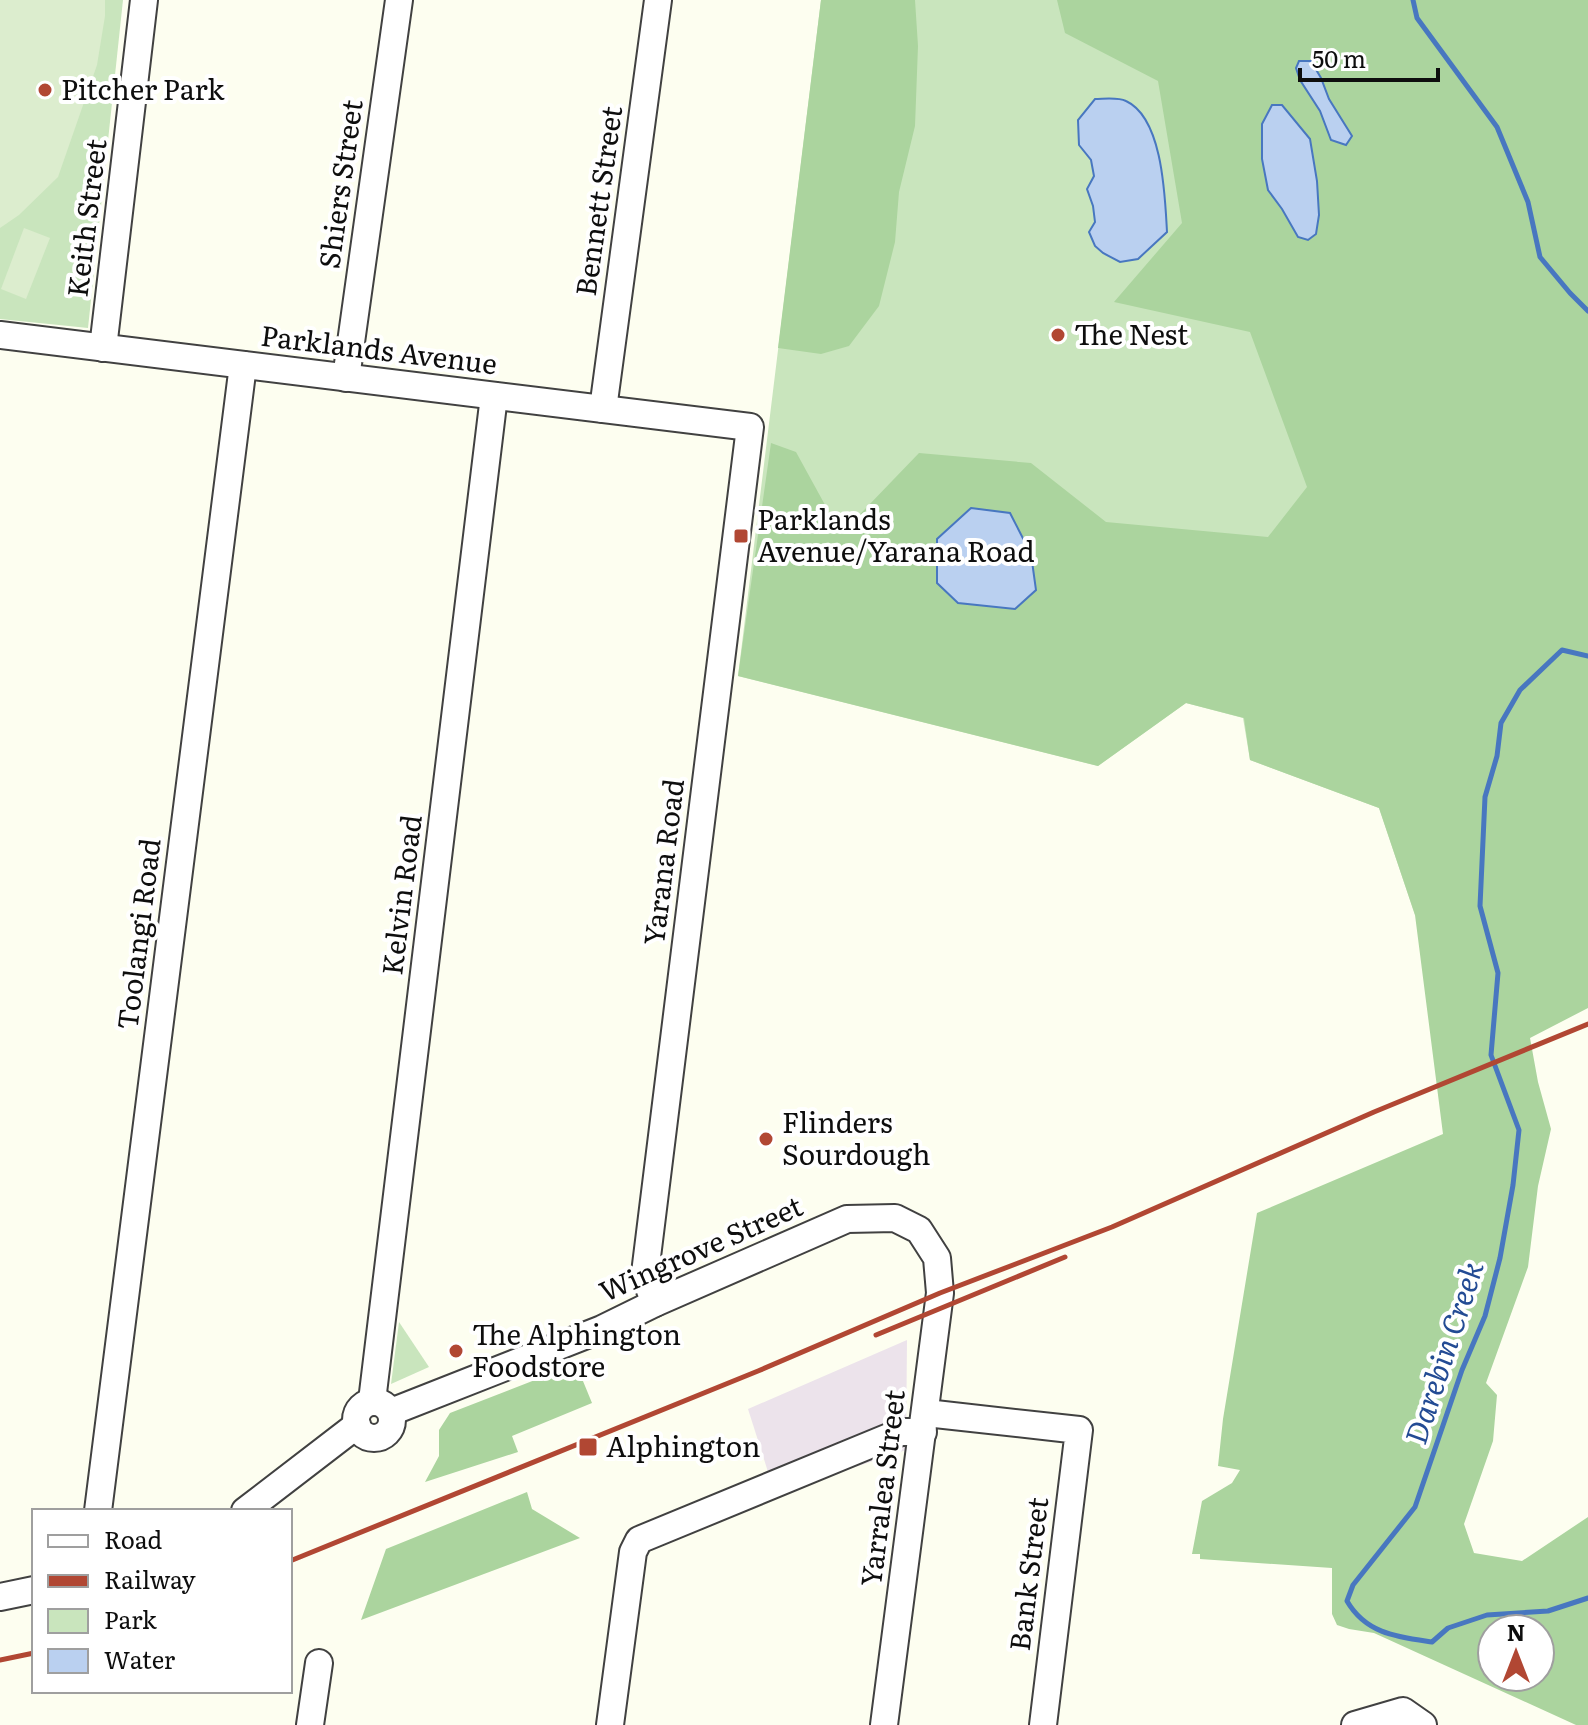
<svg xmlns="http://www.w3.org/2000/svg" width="1588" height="1725" font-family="Literata,serif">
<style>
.industrial{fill:#ece3eb}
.green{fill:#c9e5bd}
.forest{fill:#abd49e;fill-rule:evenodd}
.pitch{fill:#dcedce}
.water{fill:#bad0f0;stroke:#4877c0;stroke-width:2}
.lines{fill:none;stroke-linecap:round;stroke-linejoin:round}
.stream{stroke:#4877c0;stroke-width:5}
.minor-casing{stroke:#414141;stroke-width:30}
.minor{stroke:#fff;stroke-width:26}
.rail{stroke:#b14733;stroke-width:5}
.poi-dot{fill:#b14733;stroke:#fff;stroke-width:3}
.labels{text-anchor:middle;stroke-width:8;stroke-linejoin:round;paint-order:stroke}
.poi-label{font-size:28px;fill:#0e0e0e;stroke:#fff;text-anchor:start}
.street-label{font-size:28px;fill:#0e0e0e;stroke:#fff}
.water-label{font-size:30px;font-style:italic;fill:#234b94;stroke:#fff}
</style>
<rect width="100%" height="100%" fill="#fdfef0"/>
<path class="industrial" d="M907,1340L906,1450L775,1494L748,1409Z"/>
<g class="green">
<path d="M0,0H123L88,328L0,319Z"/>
<path d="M821,0H1406L1415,915L1379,808L1250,760L1243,718L1186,703L1098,766L738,676Z"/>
<path d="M399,1322L429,1367L391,1384Z"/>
</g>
<g class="forest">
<path d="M821,0H915L918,46L915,126L899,192L895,242L879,306L849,346L821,354L778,348Z"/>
<path d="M1057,0H1588V1008L1530,1038L1538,1082L1551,1129L1538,1186L1528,1267L1486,1383L1497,1395L1493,1441L1464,1524L1474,1553L1522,1561L1588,1517V1725H1576L1374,1633L1349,1629L1337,1625L1332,1614V1568L1200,1559V1554H1192L1202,1501L1232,1483L1240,1470L1218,1466L1223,1419L1257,1213L1443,1134L1415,915L1379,808L1250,760L1244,718L1186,703L1098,766L738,676L771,443L796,452L841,534L919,453L1031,463L1106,522L1268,537L1307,487L1250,332L1114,302L1182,223L1158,81L1065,33ZM1492,1629H1540V1677H1492Z"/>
<path d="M576,1364L592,1403L512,1436L518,1452L425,1482L439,1456V1430L450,1413Z"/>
<path d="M527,1492L532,1509L580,1538L361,1620L386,1549Z"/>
</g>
<g class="pitch">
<path d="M0,0H105V16L97,65L58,177L19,215L0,228Z"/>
<path d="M24,228L50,238L26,299L1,289Z"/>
</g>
<g class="water">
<path d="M1299,61H1311L1321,78L1329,99L1352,136L1346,145L1331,140L1320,111L1300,80L1296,68Z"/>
<path d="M1095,99C1104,99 1118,97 1126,101C1163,118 1165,197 1167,232L1138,259L1120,262L1103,253L1095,246L1089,232L1095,222L1093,206L1087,189L1094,176L1091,160L1079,145L1078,120Z"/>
<path d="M1272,105H1282L1310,139L1317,181L1319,215L1316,234L1308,240L1298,237L1282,209L1268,190L1262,159V124Z"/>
<path d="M971,508L1010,513L1031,554L1036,590L1015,609L958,603L937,583V539Z"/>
</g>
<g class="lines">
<g class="stream">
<path d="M1413,0L1417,18L1497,127L1528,202L1540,257L1570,293L1588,311"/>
<path d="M1588,656L1562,650L1520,690L1501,723L1497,756L1485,797L1480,906L1498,973L1491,1055L1519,1130L1513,1185L1500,1258L1485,1316L1462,1370L1415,1507L1353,1585L1347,1601C1366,1634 1398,1637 1432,1642L1448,1628L1487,1615L1548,1611L1588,1598"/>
</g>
<g class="minor-casing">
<g id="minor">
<path d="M0,335L750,427L645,1273L648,1285L655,1303"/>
<path d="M103,348L144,0"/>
<path d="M346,378L399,0"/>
<path d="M603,409L658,0"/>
<path d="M372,1401L494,396"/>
<circle cx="374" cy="1420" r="18"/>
<path d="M391,1412L602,1329L655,1303L847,1219L895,1218L919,1230L937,1258L940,1293L884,1725"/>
<path d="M926,1413L1079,1430L1043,1725"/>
<path d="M98,1511L243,365"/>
<path d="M245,1511L357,1425"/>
<path d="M0,1597L34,1590"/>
<path d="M310,1725L319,1663"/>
<path d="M610,1725L633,1552L639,1540L901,1432H923"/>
<path d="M1355,1725L1403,1711L1423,1725"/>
</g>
</g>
<use href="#minor" class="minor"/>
<g class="rail">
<path d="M876,1335L1065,1257"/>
<path d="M290,1561L758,1371L940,1293L1112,1227L1374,1112L1588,1024"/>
<path d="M0,1660L34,1653"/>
</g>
</g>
<g class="poi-dot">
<circle cx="45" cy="90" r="8"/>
<circle cx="1058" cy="335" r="8"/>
<rect x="733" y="528" width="16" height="16" rx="4"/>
<circle cx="766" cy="1139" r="8"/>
<circle cx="456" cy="1351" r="8"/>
<rect x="578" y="1437" width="20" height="20" rx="4"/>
</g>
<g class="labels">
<g class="poi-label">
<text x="61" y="100">Pitcher Park</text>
<text x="1074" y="345">The Nest</text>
<text x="757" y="530">Parklands<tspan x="757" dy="32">Avenue/Yarana Road</tspan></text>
<text x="782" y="1133">Flinders<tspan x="782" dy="32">Sourdough</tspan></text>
<text x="472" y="1345">The Alphington<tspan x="472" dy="32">Foodstore</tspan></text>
<text x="606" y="1457">Alphington</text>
</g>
<g class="street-label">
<text transform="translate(341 184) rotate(-82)" y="10">Shiers Street</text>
<text transform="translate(599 201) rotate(-82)" y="10">Bennett Street</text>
<text transform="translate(87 218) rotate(-83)" y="10">Keith Street</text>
<text transform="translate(379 350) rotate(7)" y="10">Parklands Avenue</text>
<text transform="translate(664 862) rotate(-83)" y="10">Yarana Road</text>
<text transform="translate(402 895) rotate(-83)" y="10">Kelvin Road</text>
<text transform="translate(139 934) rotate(-83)" y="10">Toolangi Road</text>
<text transform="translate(701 1249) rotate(-24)" y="10">Wingrove Street</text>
<text transform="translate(883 1488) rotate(-83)" y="10">Yarralea Street</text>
<text transform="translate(1029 1574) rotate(-83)" y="10">Bank Street</text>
</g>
<g class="water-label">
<text transform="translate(1445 1353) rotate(-72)" y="10">Darebin Creek</text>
</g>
</g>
<rect x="32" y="1509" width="260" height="184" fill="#ffffff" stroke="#9f9f9f" stroke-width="2"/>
<rect x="48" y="1535" width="40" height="12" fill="#ffffff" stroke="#9f9f9f" stroke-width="2"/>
<text x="104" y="1549" font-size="24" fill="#0e0e0e">Road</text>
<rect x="48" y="1575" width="40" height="12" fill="#b14733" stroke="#9f9f9f" stroke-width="2"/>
<text x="104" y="1589" font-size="24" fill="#0e0e0e">Railway</text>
<rect x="48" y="1609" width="40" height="24" fill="#c9e5bd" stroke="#9f9f9f" stroke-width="2"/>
<text x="104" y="1629" font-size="24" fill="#0e0e0e">Park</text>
<rect x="48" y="1649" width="40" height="24" fill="#bad0f0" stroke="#9f9f9f" stroke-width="2"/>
<text x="104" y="1669" font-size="24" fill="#0e0e0e">Water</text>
<g transform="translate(1516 1653)"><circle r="38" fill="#ffffff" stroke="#9f9f9f" stroke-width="2"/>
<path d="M0-6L14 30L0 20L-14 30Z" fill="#b14733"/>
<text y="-12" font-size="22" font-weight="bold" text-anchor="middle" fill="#0e0e0e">N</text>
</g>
<path d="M1300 68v12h138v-12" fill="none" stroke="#0e0e0e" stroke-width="4"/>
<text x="1312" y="68" font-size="24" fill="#0e0e0e" stroke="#ffffff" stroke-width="6" paint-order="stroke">50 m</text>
</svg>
